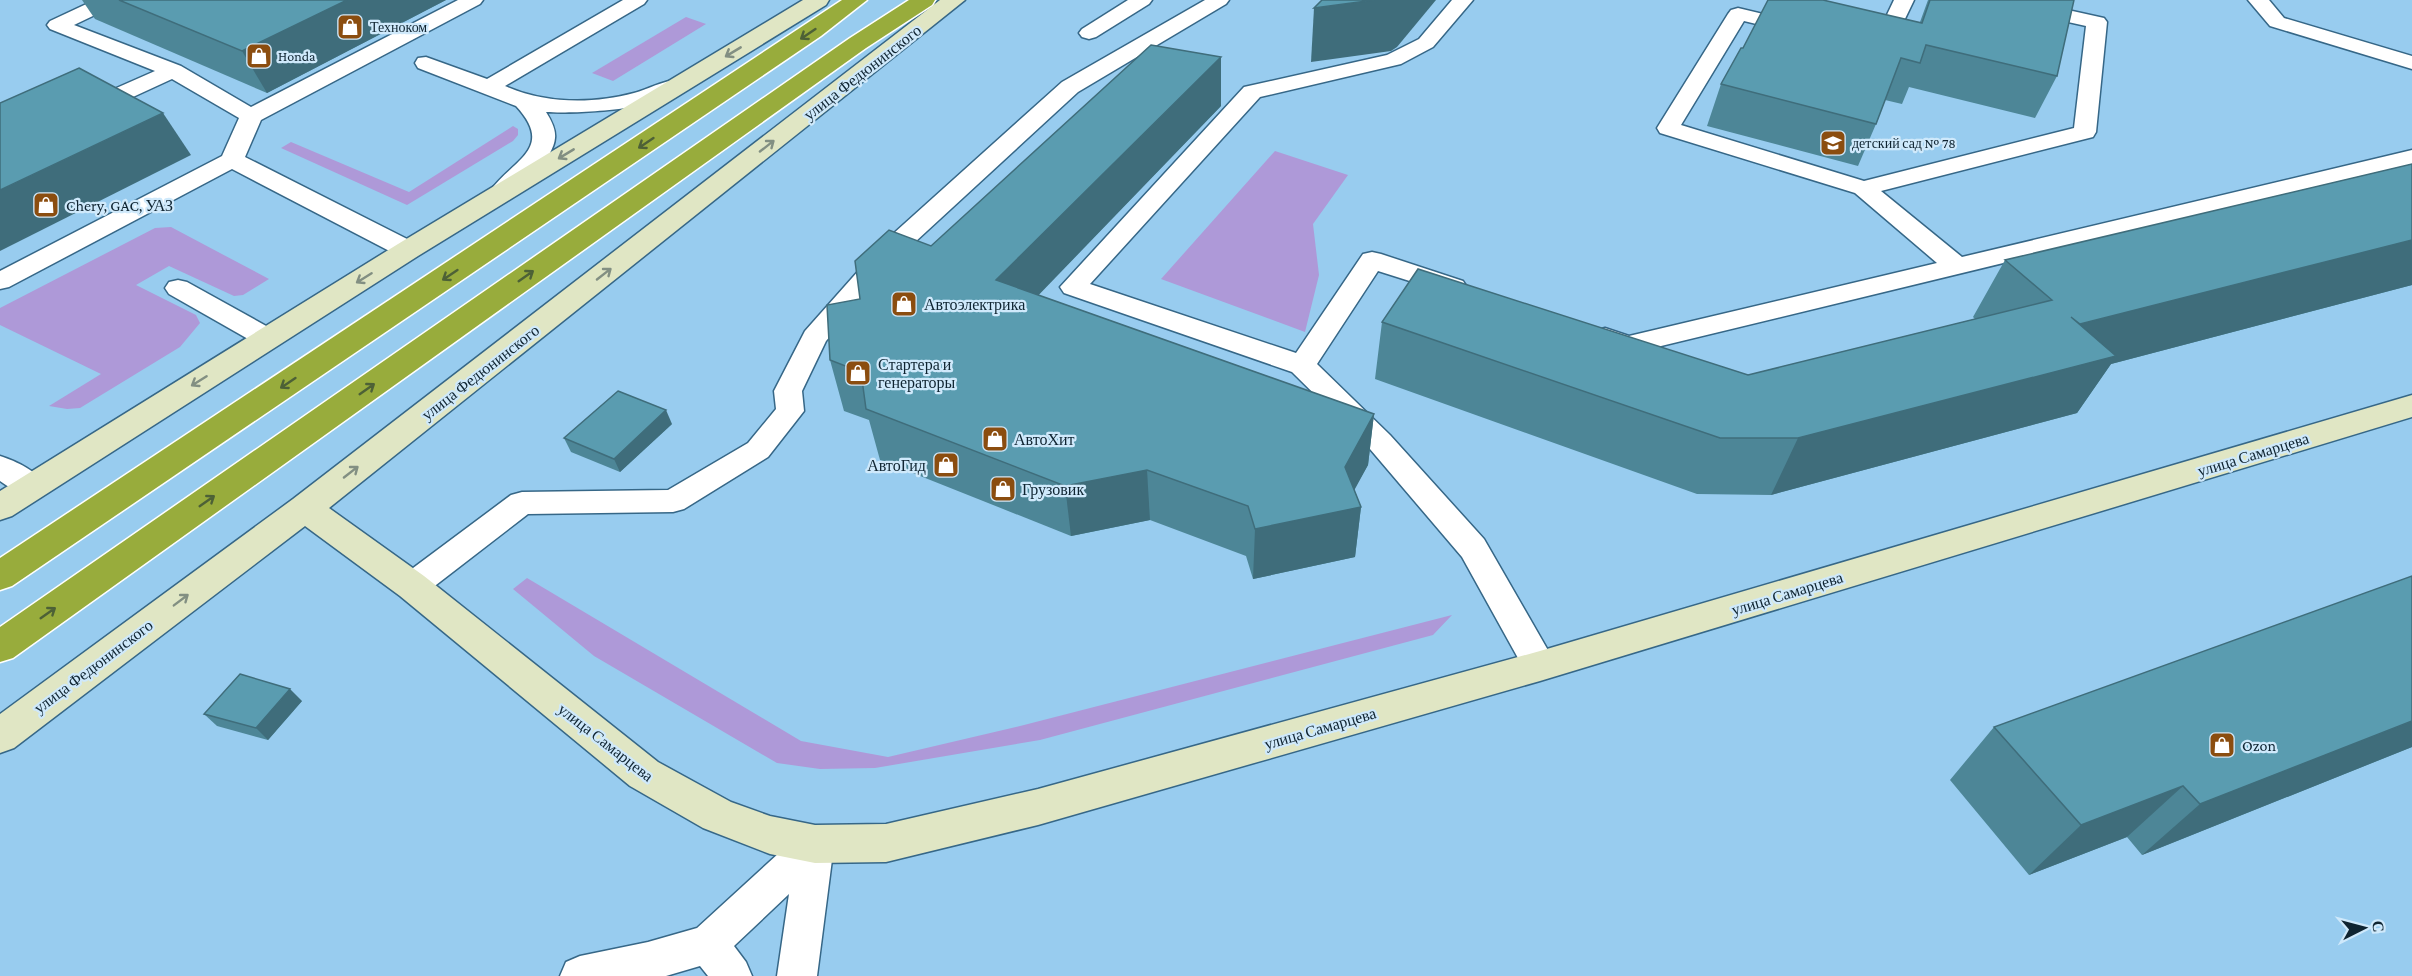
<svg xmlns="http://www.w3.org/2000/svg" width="2412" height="976" font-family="'Crimson Pro',serif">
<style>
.green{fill:#ae99d8}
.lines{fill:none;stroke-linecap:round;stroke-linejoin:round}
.lane-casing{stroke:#366787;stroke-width:3}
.secondary-casing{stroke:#366787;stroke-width:3}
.highway-casing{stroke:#fff;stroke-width:3}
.lane{fill:#fff;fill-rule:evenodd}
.secondary{fill:#e0e6c4;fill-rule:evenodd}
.highway{fill:#98ac3c;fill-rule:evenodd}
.wall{fill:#4d8697}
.shaded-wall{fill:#3f6d7b}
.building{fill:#5a9cb0;stroke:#3f6d7b;stroke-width:1.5}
.oneway{stroke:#4d6136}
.oneway2{stroke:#828f82}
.labels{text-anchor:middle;stroke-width:4.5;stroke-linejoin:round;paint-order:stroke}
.far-poi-label{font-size:14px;fill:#0f2431;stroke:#cfe9fb;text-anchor:start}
.street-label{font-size:16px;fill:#0f2431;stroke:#cfe9fb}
.poi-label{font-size:16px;fill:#0f2431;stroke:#cfe9fb;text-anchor:start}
</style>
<rect width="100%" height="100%" fill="#98ccef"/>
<g class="green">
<path d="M686,17L706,24L613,81L592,73Z"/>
<path d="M513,126L518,129V135L513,141L407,205L281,148L291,142L409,192Z"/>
<path d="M1275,151L1348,175L1313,224L1319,275L1305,332L1161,279Z"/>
<path d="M171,227L269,279L243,295L234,296L169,266L136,285L196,315L200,323L180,347L80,408L67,409L49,406L101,374L0,325V308L155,228Z"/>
<path d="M527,578L801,741L888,757L1024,725L1452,615L1433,635L1040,740L875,768L820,769L777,763L594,656L513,589Z"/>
</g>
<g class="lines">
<g class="lane-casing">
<g id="lane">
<path d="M95,0H121L118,4L74,25L181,66L251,107L458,0H483L480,4L261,120L245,157L417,244L421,250L417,256L408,258L399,256L232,169L9,287L0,289V271L222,156L239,118L172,79L96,114L88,116L80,114L77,109L80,104L155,71L50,29L47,25L50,21Z"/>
<path d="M623,0H647L644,4L505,86C545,104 593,104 634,93C650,89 668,77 684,81L687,86C670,110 574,114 546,112C551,120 556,129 555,138C554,156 524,191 508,197C502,199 499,197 494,196L490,191C512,160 556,149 516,106L418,68L415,63L418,58L426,57L487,79Z"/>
<path d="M1128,0H1152L1149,4L1096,37L1089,39L1082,37L1079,33L1082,29Z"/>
<path d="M1205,0H1229L1226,4L1078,92L902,254L826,341L802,391L804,411L768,457L684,509L673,512L528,514L423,595L412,599L401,595L396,586L401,577L511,495L522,492L668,490L748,443L776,409L774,391L805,331L884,242L1062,82Z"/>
<path d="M1452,0H1473L1433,47L1401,64L1260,97L1090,284L1296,353L1363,254L1372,252L1381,254L1463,281L1467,287L1463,293L1454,295L1378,271L1317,364L1390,435L1484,539L1557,666L1552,676L1540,680L1528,676L1462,557L1370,449L1292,372L1064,293L1060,287L1244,87L1387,55L1419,39Z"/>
<path d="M1894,0H1914L1891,48L1888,52L1881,54L1867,50L1864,46L1867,42L1875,40Z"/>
<path d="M1985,0H2023L2104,18L2107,22L2096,132L2093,137L1881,191L1962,257L2412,150V164L1628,354L1595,343L1592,337L1595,331L1605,328L1629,336L1937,263L1855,193L1660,133L1657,128L1728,14L1731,10L1738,8L1805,24L1808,28L1805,32L1798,34L1744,21L1681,125L1864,181L2074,128L2086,26L1988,4Z"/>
<path d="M2248,0H2269L2284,18L2412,56V69L2270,26Z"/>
<path d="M178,280L187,282L277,332L280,338L277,344L267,347L257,344L169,294L165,288L169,282Z"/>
<path d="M0,456C16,461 39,472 47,487L43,495C25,500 15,491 0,481Z"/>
<path d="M815,827L828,832L834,844L817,976H777L789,894L734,946L746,962L752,976H708L700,966L666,976H560L566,962L580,956L648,942L697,928L802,832Z"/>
</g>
</g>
<g class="secondary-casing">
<g id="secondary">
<path d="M803,0H829L826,5L418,256L12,516L0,520V491L398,244Z"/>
<path d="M940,0H965L329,508L424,576L658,762L731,802L770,816L815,825L886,824L1038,789L1540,651L2412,395V417L1540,681L1038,825L886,862L815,863L770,854L703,828L630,786L400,596L305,526L14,748L0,753V714L293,499Z"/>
</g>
</g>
<g class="highway-casing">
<g id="highway">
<path d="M842,0H867L821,36L12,586L0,590V558Z"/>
<path d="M909,0H935L932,5L866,48L13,658L0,662V627L850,38Z"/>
</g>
</g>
<use href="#lane" class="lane"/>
<use href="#secondary" class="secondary"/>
<use href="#highway" class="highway"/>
</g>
<g class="wall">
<path d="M82,0H446L267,93L95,19Z"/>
<path d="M1928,0H2074L2057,76L2035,118L1909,87L1902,104L1885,100L1876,124L1858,166L1707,126L1721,84L1743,48L1920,22Z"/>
<path d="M1221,106L1038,295L1374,414L1368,465L1354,489L1361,507L1355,557L1253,579L1246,556L1150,520L1071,536L880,460L869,420L844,411L830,360L860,299L931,246Z"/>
<path d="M2412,164V285L2111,364L2077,413L1771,495L1697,494L1375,379L1382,322L1748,375L1975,319L1973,317L2005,260Z"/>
<path d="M672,424L620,472L571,452L564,438Z"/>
<path d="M302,701L268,740L217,726L204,714Z"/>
<path d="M1994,727L2412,747L2142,855L2127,837L2029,875L1950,780Z"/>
</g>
<g class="shaded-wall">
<path d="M347,0H446L267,93L242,51Z"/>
<path d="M1374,0H1436L1397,47L1391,51L1311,62L1314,8Z"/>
<path d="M1221,57V106L1004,331L996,280Z"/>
<path d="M163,113L191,155L0,251V190Z"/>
<path d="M2412,240V285L2111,364L2077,413L1771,495L1798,438L2080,324Z"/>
<path d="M666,410L672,424L620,472L614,459Z"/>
<path d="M1374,414L1368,465L1343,511L1361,507L1355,557L1253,579L1255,529L1345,467Z"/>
<path d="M1147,470L1150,520L1071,536L1065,486Z"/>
<path d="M290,689L302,701L268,740L256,728Z"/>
<path d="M2412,721V747L2142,855L2200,804Z"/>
<path d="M2183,786L2127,837L2029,875L2081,825Z"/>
</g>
<g class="building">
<path d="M119,0H347L242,51Z"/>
<path d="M1322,0H1374L1314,8Z"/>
<path d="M1768,0H1823L1922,23L1930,0H2074L2057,76L1926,45L1920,63L1901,58L1876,124L1721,84L1741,48H1743Z"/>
<path d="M1151,45L1221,57L996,280L1374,414L1345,467L1361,507L1255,529L1248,506L1147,470L1065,486L866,409L861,372L830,360L827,305L860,299L855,261L889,230L931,246Z"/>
<path d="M79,68L163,113L0,190V103Z"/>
<path d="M2412,164V240L2080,324L2071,317L2116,356L1798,438H1720L1382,322L1418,269L1748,375L2052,300L2005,260Z"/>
<path d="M618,391L666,410L614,459L564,438Z"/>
<path d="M2412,576V721L2200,804L2183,786L2081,825L1994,727Z"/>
<path d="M240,674L290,689L256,728L204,714Z"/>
</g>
<defs><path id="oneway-shaft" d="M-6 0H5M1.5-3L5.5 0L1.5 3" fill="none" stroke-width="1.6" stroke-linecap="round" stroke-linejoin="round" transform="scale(1.5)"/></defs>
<g class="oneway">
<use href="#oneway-shaft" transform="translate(808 34) rotate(146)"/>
<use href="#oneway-shaft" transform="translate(646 143) rotate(146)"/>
<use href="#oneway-shaft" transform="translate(450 275) rotate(146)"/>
<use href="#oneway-shaft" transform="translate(526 276) rotate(-35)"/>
<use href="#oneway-shaft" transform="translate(288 383) rotate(146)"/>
<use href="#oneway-shaft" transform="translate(367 389) rotate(-35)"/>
<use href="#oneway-shaft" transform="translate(207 501) rotate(-35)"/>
<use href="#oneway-shaft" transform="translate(48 613) rotate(-35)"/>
</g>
<g class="oneway2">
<use href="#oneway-shaft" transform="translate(733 52) rotate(149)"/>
<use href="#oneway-shaft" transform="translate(767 146) rotate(-38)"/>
<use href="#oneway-shaft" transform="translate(566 154) rotate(149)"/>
<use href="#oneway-shaft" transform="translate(604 274) rotate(-38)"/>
<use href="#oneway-shaft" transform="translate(364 278) rotate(148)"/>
<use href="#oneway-shaft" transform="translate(199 381) rotate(148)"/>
<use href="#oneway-shaft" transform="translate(351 472) rotate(-38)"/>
<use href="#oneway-shaft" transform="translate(181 600) rotate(-37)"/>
</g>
<defs>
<g id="shop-square" transform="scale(1.35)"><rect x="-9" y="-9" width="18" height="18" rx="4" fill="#8b4d0f" stroke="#cfe9fb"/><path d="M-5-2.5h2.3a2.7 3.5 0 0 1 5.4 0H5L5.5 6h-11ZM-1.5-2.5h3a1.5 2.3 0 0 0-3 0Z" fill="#fff"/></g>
<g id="school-square" transform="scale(1.35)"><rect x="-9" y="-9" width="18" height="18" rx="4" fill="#8b4d0f" stroke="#cfe9fb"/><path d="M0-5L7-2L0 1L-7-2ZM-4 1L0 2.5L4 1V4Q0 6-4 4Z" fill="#fff"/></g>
</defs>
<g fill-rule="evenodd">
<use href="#shop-square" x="350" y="27"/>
<use href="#shop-square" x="259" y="56"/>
<use href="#school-square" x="1833" y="143"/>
<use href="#shop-square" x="46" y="205"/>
<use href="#shop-square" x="904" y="304"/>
<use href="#shop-square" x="858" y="373"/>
<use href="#shop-square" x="995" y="439"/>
<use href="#shop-square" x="946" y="465"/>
<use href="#shop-square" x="1003" y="489"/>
<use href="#shop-square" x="2222" y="745"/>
</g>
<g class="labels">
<g class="far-poi-label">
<text x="370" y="32">Техноком</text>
<text x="278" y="61">Honda</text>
<text x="1852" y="148">детский сад № 78</text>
</g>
<g class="street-label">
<text transform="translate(862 72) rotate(-38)" y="6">улица Федюнинского</text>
<text transform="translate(480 372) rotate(-38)" y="6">улица Федюнинского</text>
<text transform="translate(2253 454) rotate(-17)" y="6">улица Самарцева</text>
<text transform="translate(1787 593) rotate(-17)" y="6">улица Самарцева</text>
<text transform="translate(93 666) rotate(-37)" y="6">улица Федюнинского</text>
<text transform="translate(1320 728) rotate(-16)" y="6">улица Самарцева</text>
<text transform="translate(606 742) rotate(38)" y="6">улица Самарцева</text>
</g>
<g class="poi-label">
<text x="66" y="211">Chery, GAC, УАЗ</text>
<text x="924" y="310">Автоэлектрика</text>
<text x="878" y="370">Стартера и<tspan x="878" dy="18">генераторы</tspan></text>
<text x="1014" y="445">АвтоХит</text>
<text x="926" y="471" text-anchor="end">АвтоГид</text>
<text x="1022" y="495">Грузовик</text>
<text x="2242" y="751">Ozon</text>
</g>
</g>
<g transform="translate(2364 928) rotate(84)" stroke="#cfe9fb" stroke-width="4.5" paint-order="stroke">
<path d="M0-4.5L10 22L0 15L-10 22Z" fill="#0f2431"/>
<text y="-9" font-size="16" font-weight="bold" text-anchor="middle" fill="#0f2431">С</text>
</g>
</svg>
